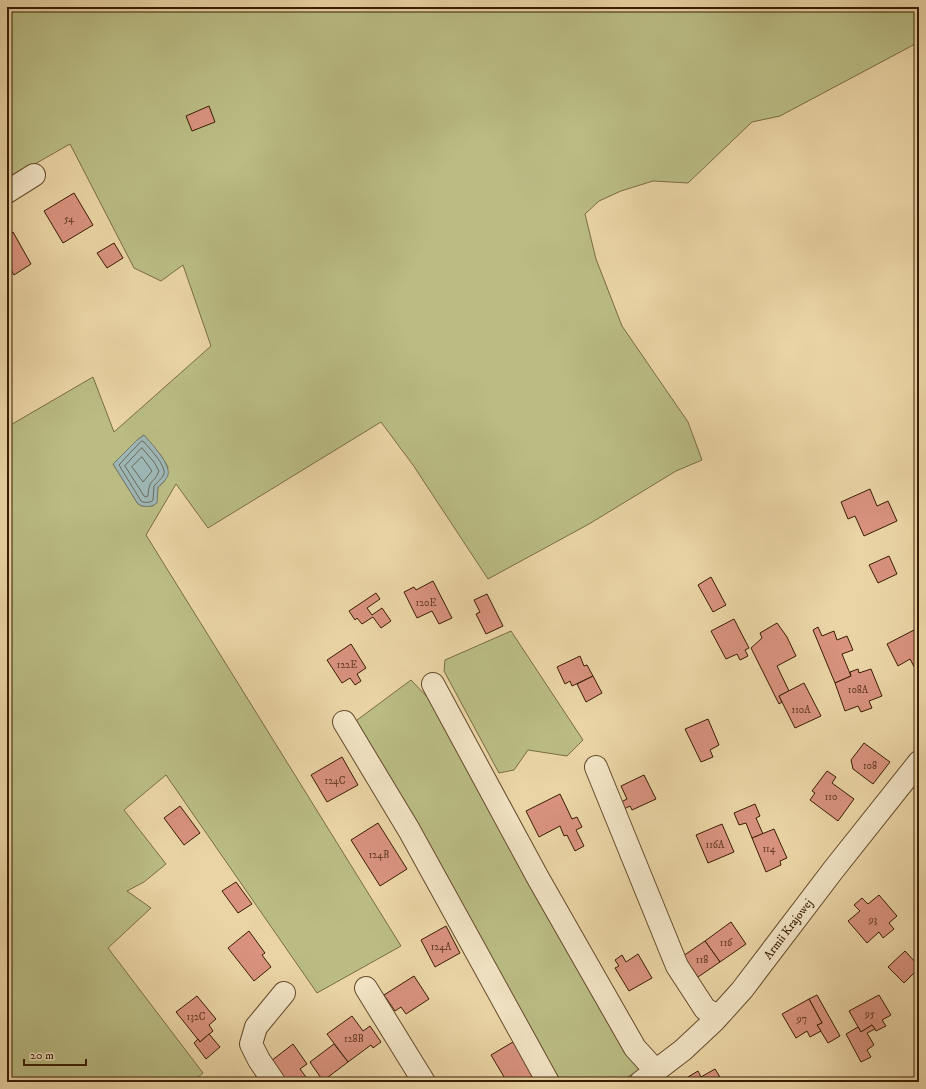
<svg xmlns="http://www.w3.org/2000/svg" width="926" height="1089" font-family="'IM FELL DW Pica',serif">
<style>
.green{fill:#babc84;stroke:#7a6c43;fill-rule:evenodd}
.water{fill:#9db5b3;stroke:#75786c}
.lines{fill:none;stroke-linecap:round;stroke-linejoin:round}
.shore{stroke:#6b695a;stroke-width:1}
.building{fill:#d8927e;stroke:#391d02}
.minor-casing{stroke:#654b2b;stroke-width:24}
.minor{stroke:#f1e3c4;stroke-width:22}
.labels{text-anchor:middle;stroke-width:4;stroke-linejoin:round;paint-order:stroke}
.number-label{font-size:10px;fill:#613a21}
.street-label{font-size:12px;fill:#391d02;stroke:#f1e3c4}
</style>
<rect width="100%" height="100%" fill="#ead4a5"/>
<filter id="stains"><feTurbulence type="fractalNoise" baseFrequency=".005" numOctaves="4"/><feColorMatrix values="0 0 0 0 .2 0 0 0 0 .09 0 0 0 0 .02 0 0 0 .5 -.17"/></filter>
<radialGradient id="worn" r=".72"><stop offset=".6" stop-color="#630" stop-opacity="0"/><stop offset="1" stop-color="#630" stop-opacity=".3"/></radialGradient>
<g class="green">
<path d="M7,7H919V42L780,116L752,122L688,183L653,181L621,191L599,201L585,214L596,259L622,326L688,422L702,460L676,471L589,524L488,579L413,465L381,422L208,528L176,484L146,535L401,946L317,993L166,775L124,810L166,864L144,882L127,891L151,908L108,948L203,1073L192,1082H7V427L93,377L114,432L211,346L183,265L161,281L134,268L70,144L12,177L7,167ZM144,435L162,457L168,467L164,482L158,487L157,494L153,506H142L138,504L113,464L137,440Z"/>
<path d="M511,631L583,740L567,756L528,750L514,770L499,773L444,671L445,660Z"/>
<path d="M411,680L429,699L643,1068L619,1082H559L353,723Z"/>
</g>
<path class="water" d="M144,435C151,443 171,464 168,475C166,480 162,484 158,487L157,503C152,507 145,508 138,504L113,464L137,440Z"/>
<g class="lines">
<g class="shore">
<path d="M142,441L144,442C149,448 166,465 164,474C162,479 157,482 154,486L153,500C151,503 144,503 141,501L119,465L129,454Z"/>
<path d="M142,448L154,462L159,471C154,484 149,478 148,496L146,497L144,496L125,466Z"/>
<path d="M142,457L152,471L143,482L132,467Z"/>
</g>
</g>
<g class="building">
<path d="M919,48V59L914,50Z"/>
<path d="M209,106L215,122L192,131L186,116Z"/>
<path d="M74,193L93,225L63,243L44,211Z"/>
<path d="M13,232L31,264L14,275L7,263V236Z"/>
<path d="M114,243L123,258L107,268L97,253Z"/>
<path d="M870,489L877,506L888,501L897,521L864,536L855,516L848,519L841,502Z"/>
<path d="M889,556L897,574L878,583L869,565Z"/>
<path d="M711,577L726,605L713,612L698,585Z"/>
<path d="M433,581L452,618L439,624L432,611L417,618L404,592L414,587L416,590Z"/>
<path d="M376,593L380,599L367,608L372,615L382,608L391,621L381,628L373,617L362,624L357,618L355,620L349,611Z"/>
<path d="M487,594L503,626L486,634L476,614L480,612L474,600Z"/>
<path d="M734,619L749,648L745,650L748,656L740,660L737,654L726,659L711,631Z"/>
<path d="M777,623L787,637L796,656L777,666L789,691L779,696L782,702L779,704L751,648L762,638L760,633Z"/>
<path d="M818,627L822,636L834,631L837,640L847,636L853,650L842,654L851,676L835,683L813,630Z"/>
<path d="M914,630L919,640V676L910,659L898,666L887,644Z"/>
<path d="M351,644L366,668L357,674L361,681L355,685L350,678L342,683L327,660Z"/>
<path d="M580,656L584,666L587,665L593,676L572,686L570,681L565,684L557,667Z"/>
<path d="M858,669L859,673L871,669L882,696L869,701L872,708L861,712L858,706L845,711L835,683L851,676L850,672Z"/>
<path d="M593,676L602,693L586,702L577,684Z"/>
<path d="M804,683L821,716L795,728L779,696Z"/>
<path d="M708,719L719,745L710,750L713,757L701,762L685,729Z"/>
<path d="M864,743L890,762L873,784L853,769L851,760Z"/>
<path d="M342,757L358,785L327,802L311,775Z"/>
<path d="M827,771L836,777L832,783L854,799L838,821L810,800L815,793L812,791Z"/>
<path d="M644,775L656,799L632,810L630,806L624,809L621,802L627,799L621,786Z"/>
<path d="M560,794L572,819L577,817L582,827L576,830L584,846L575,851L567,835L564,836L560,826L539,837L526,811Z"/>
<path d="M755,804L760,816L756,818L763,834L752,838L746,823L739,825L734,813Z"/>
<path d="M180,806L200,833L184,845L164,818Z"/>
<path d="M378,823L407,869L380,886L351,840Z"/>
<path d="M722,824L734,852L708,863L696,835Z"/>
<path d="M774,829L787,858L780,861L781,865L766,872L752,838Z"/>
<path d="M236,882L252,904L238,913L222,891Z"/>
<path d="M879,895L897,916L889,923L894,929L883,938L879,932L867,943L848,921L860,911L854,905L862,898L868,904Z"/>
<path d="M731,922L746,944L720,962L705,941Z"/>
<path d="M446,926L460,953L435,967L421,940Z"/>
<path d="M249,931L265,953L262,955L271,967L254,981L228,948Z"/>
<path d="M705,941L720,962L698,977L683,956Z"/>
<path d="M905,951L919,966V968L904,983L888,967Z"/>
<path d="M638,954L652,978L629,991L615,968L619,966L615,960L622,955L626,962Z"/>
<path d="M414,976L429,999L406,1014L401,1007L395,1011L384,995Z"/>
<path d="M817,995L840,1036L828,1043L817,1025L822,1023L809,999Z"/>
<path d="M879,995L891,1015L882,1020L886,1026L876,1031L872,1025L861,1032L849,1011Z"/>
<path d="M197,996L216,1019L209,1025L213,1031L200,1042L176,1012Z"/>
<path d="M809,999L822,1023L817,1025L821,1031L810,1037L807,1031L796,1038L782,1014Z"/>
<path d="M352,1016L363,1031L370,1026L381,1042L373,1048L371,1045L348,1062L327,1034Z"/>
<path d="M872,1025L875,1029L867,1033L874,1045L867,1050L871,1057L861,1062L846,1034L858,1027L861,1032Z"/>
<path d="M209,1034L220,1047L206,1059L194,1043L198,1039L200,1042Z"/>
<path d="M513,1042L537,1082H507L491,1055Z"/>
<path d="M293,1044L307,1064L300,1069L306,1077L300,1082H286L271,1061Z"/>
<path d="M334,1044L348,1062L323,1081L310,1062Z"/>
<path d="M715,1069L723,1082H691L688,1077L698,1071L701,1077Z"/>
</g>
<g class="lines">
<g class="minor-casing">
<g id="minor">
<path d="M7,192L34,175"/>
<path d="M433,684L538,878L635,1048L656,1071"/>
<path d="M344,722L409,830L548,1082"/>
<path d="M596,767L677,966L705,1009L718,1016"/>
<path d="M366,988L424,1082"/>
<path d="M274,1082L259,1060L251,1044L256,1027L284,993"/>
<path d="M641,1082L683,1050L714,1021L742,990L834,869L919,762"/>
</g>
</g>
<use href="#minor" class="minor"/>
</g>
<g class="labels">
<g class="number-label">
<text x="69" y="222">54</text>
<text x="426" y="606">120E</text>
<text x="347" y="668">122E</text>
<text x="858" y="693">108A</text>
<text x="801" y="713">110A</text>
<text x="870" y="769">108</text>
<text x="335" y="784">124C</text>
<text x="831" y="800">110</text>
<text x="715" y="848">116A</text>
<text x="769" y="852">114</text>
<text x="379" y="858">124B</text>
<text x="873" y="923">93</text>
<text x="726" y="946">116</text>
<text x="441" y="950">124A</text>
<text x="702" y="963">118</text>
<text x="870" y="1017">95</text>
<text x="196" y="1020">132C</text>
<text x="802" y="1022">97</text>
<text x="354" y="1042">128B</text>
</g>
<g class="street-label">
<text transform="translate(788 929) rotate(-53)" y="4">Armii Krajowej</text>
</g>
</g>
<rect width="926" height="1089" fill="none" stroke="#ead4a5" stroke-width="24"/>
<rect x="8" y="8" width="910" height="1073" fill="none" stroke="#391d02" stroke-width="2"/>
<rect x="12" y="12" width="902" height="1065" fill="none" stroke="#391d02"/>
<path d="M24 1059v6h62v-6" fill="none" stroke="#391d02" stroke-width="2"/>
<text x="30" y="1059" font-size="12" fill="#391d02" stroke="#f1e3c4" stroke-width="3" paint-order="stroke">20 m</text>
<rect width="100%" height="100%" filter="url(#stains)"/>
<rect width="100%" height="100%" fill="url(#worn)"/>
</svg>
